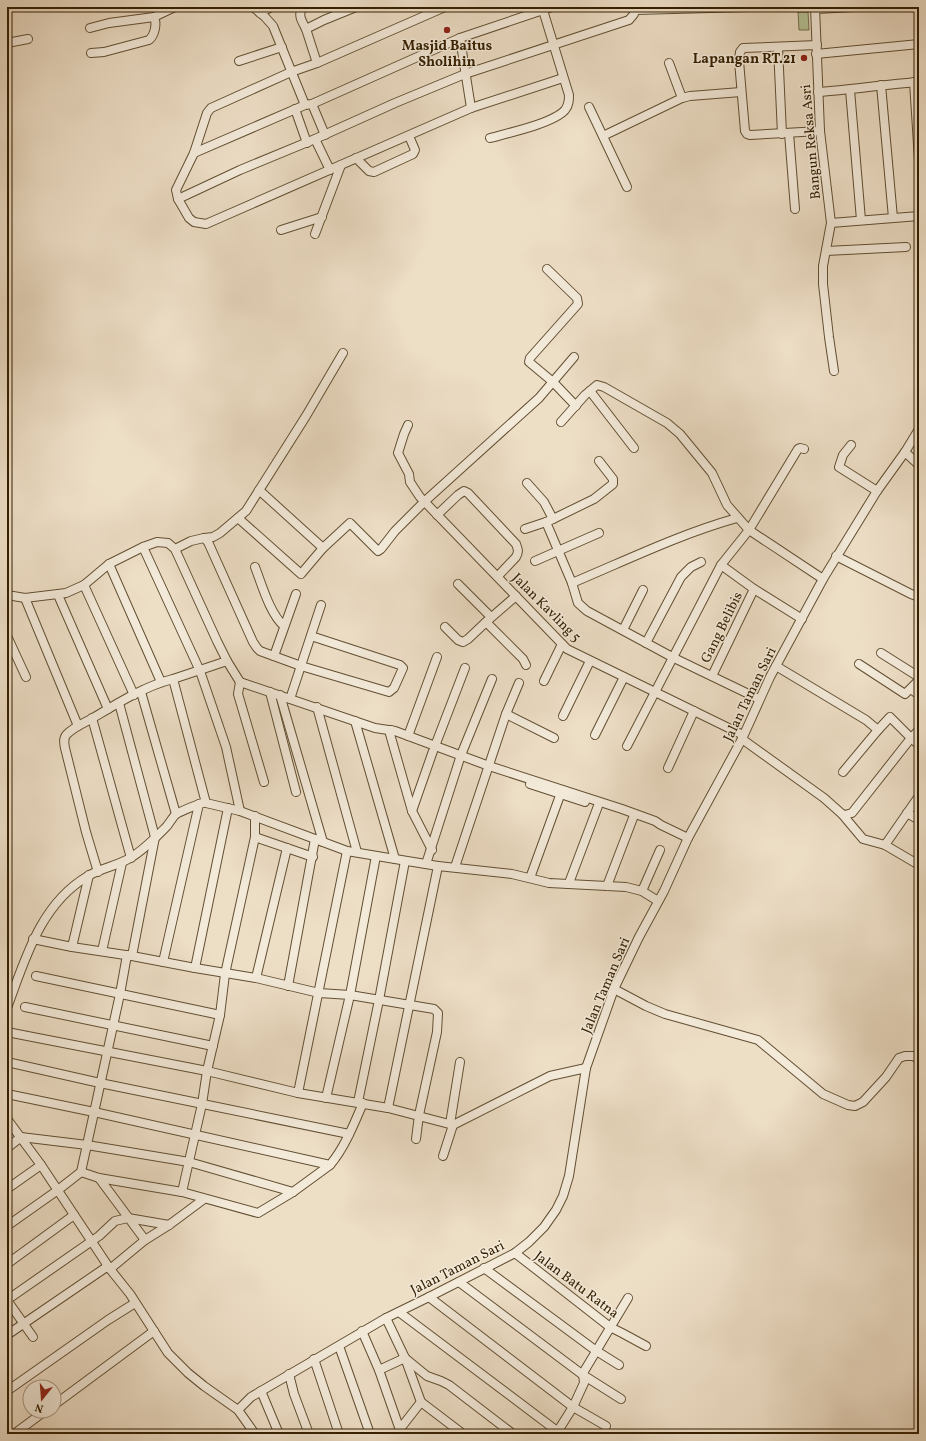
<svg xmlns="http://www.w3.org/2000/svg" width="926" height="1441" font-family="Vollkorn,serif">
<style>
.green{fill:#b5c297;stroke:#74704c}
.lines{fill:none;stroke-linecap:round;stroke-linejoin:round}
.minor-casing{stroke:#624f32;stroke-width:10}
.minor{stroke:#f3eada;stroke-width:8}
.poi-dot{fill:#8f2418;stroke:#f3eada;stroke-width:1.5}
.labels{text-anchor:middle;stroke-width:3;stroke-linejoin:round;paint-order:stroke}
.poi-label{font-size:14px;font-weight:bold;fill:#341f01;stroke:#f3eada}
.street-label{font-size:14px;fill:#341f01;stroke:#f3eada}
</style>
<rect width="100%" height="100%" fill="#eddec6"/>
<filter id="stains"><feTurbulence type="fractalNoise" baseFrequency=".005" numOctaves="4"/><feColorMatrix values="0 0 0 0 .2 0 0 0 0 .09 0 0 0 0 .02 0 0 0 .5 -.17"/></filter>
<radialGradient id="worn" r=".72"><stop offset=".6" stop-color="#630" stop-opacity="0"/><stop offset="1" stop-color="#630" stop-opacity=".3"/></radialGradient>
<path class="green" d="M798,12H808L809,30H799Z"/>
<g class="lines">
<g class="minor-casing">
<g id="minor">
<path d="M253,7L265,17L273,26L305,105"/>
<path d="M303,7C297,15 302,21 306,29"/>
<path d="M445,7L317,63L291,72L211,108L207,113L194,153L176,190L178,199L189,218L194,222L206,224L471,108L563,78"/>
<path d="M815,7L820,131L831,223L823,266V284L829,337L834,371"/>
<path d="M816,9L854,7"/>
<path d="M635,10L749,7"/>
<path d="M260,13L271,7"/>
<path d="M90,28L109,23L154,17"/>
<path d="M460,38L471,108"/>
<path d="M7,43L28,39"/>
<path d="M817,45L743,48L740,52L739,61L745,131L747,134L750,135L820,131"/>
<path d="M778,47L782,134"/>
<path d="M91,53L104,52L149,40C155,35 157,23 154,17L175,7"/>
<path d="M816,54L919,44"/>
<path d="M239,61L282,47"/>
<path d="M317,63L306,29L324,20L356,7"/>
<path d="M669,63L682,98L690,96L741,92"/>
<path d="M914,82L919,160"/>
<path d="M881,85L893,218"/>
<path d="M850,90L861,220"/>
<path d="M818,92C852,90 885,84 919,82"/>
<path d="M312,104L325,135"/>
<path d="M589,107L627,187"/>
<path d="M295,109L307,143"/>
<path d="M789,133L795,209"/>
<path d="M603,136L682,98"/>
<path d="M490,138C508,133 554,123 565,110C569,105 569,100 569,95L542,7"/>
<path d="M315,139L330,170"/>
<path d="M194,153L305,105L312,104L460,38L552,7"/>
<path d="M356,158L369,171L374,172L413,154L415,150L409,136"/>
<path d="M178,199L240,170L315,139L395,103L465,74L629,20L634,14L635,7"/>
<path d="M831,223L919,216"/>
<path d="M281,230L322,217"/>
<path d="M315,234L341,165"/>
<path d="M826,251L906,247"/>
<path d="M547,269L577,298L578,304L530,358L529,362L553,382L576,406"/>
<path d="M590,391L634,448"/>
<path d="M561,422L585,395L597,385L604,387L667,423L680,434L712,473L727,505L749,530L823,579"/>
<path d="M408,425L404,434L398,453L409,474L410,482L420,497L567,649L743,735"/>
<path d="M851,445L843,455L839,467L877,491"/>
<path d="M905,452L919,465"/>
<path d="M527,483L544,502L553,519L546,522L572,583"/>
<path d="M437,515L458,495L464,491L468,493L516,544C518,549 519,552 516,557L498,576"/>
<path d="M238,518L301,574L323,548L259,490"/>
<path d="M737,518C680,534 627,560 572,583L578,603L587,611L674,658L759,699"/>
<path d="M553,519L594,499L613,484V479L599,461"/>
<path d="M525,529L546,522"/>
<path d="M204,538L213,537L220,533L246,511L306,416L343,353"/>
<path d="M143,547L200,671L226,747L240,811"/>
<path d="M323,548L350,523L378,551L381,549L395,531L424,502L539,398L574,357"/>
<path d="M175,549L191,541L204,538L208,542L253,642L257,648L260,651L301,666L389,692L394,688L403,668L400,665L311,636"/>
<path d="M836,556L911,594L919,597"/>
<path d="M535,561L599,533"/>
<path d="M109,564L161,682"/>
<path d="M721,565L754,589L802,619"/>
<path d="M255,567C262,585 270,614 284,626"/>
<path d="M458,584L491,617"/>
<path d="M84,585L134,695"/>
<path d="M7,595L25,598L66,593L84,585L109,564L143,547L157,542L168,543L175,549L217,641L227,661L240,682L375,728L395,731L489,766L622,809L655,821L661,825L688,838"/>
<path d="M58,595L108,709"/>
<path d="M516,596L486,622L523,659L526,665"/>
<path d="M25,598L78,726"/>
<path d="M445,627L458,640L463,642L468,639L486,622"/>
<path d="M623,630L643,590"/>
<path d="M7,636L26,677"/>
<path d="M646,643L681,577L691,567L701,562"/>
<path d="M881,653L919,677"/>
<path d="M274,656L296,594"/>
<path d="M227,661L173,679L206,803L240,811L323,842"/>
<path d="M859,664L905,694L919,680"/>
<path d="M712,676L754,589"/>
<path d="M544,681L562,644"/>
<path d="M240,682L238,694L264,782"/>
<path d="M911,689L919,695"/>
<path d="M141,692L176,814"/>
<path d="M270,692L296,792"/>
<path d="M280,695L323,842L347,851L395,859L438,866L512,874L549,883L626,887L642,891L658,901"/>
<path d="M290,699L321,605"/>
<path d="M119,703L155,837L132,956"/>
<path d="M317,707L357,852"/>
<path d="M506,714L554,738"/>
<path d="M563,716L590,661"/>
<path d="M92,718L131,858"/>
<path d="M355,721L395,859"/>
<path d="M391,730L390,734L412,811L432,850"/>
<path d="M919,730L911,738L919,745"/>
<path d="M595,735L624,677"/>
<path d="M408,736L437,657"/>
<path d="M742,739L824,798L842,814L845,815L852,813L911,738L890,717L878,730L866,720L776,666"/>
<path d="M435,746L465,668"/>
<path d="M627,746L721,565L749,530L798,449L800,448L804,449"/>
<path d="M668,768L694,711"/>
<path d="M843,772L878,730"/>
<path d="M530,784L585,802"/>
<path d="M412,811L433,751"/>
<path d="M907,813L919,820"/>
<path d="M842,814L863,839L885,845L919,865"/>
<path d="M255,837L313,857"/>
<path d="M885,845L919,796"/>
<path d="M426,864L461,755L492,679"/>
<path d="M455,867L506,714L519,683"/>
<path d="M98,872L86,832L65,748C64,743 63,738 67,734C74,727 84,723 93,718C118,703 145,686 173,679"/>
<path d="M530,878L562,790"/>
<path d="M569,883L598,806"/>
<path d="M607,886L633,818"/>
<path d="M642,891L660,850"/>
<path d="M33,939L72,947L132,956L195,968L256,978L319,993L350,995L434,1009L438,1013L437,1032L419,1115L416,1139"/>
<path d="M72,947L89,875"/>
<path d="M102,951L122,863"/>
<path d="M163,962L199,804L203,803"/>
<path d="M195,968L228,808"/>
<path d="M36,976L220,1015"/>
<path d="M256,978L287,848"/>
<path d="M288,986L315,839"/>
<path d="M614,989L646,1006L665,1014L758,1040L823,1094L848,1105L855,1106L863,1102L886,1077L899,1058L905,1056H913L919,1059"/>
<path d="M25,1007L213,1046"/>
<path d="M7,1008C25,960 40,904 88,876C101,868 117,866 130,858C144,850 156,837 167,826C170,822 173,817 176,814C183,810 192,807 199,804"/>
<path d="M7,1032L207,1071L220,1015L225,974L255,837V816"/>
<path d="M7,1062L100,1083L349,1134"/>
<path d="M298,1093L347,851"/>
<path d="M7,1094L94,1112L330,1165C345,1147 354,1124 363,1103"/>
<path d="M326,1098L350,995L376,856"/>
<path d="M358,1102L379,1000L405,861"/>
<path d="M388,1108L438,866"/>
<path d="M7,1119L41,1165L110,1269L130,1294L168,1353L188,1373L204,1386L238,1410"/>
<path d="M450,1124L460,1062"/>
<path d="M7,1148L21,1137L87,1145L189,1162L293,1192"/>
<path d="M443,1156L453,1125"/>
<path d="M81,1172L99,1178L182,1192L258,1213L293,1192L330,1165"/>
<path d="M99,1178L145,1240"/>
<path d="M7,1189L41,1165"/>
<path d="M182,1192L202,1104L207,1071L298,1093L388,1108L453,1125L550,1076L586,1068"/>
<path d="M7,1226L58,1190L81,1172L120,994L127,955"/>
<path d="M515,1253L610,1327L622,1333L646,1346"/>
<path d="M7,1264L74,1215"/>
<path d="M484,1268L595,1350L619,1365"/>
<path d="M110,1269L145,1240L169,1225L204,1199"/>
<path d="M459,1282L583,1375L621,1399"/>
<path d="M429,1297L573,1407L606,1426"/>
<path d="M7,1300L99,1236L115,1221L128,1218L169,1225"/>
<path d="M7,1300L33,1337"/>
<path d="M399,1312L561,1434"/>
<path d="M386,1318L405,1358L421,1402L463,1434"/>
<path d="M362,1331L379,1370L400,1430L405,1434"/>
<path d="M7,1335L108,1266"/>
<path d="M339,1346L370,1434"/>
<path d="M405,1358L427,1376L441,1381L449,1385L513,1434"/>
<path d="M314,1359L339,1434"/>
<path d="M379,1370L405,1358"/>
<path d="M289,1374L294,1394L309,1434"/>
<path d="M7,1391L108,1320L135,1303"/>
<path d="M261,1391L279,1434"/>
<path d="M54,1405L154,1331"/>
<path d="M14,1434L45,1411"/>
<path d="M255,1434L238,1410L251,1397L386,1318L429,1297L515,1253L529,1242L544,1227L556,1210L563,1196L569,1176L586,1068L614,989L639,937L664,891L688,838L742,739L770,677L823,579L877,491L905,452L919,429"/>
<path d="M396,1434L421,1402"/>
<path d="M556,1434L573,1407L584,1383L583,1373L628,1298"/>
</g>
</g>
<use href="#minor" class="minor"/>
</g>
<g class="poi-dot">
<circle cx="447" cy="30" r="4"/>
<circle cx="804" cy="58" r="4"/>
</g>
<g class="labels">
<g class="poi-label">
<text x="447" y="50">Masjid Baitus<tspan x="447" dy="16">Sholihin</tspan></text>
<text x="796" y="63" text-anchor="end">Lapangan RT.21</text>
</g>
<g class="street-label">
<text transform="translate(810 142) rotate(-95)" y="5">Bangun Reksa Asri</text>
<text transform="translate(547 607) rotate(45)" y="5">Jalan Kavling 5</text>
<text transform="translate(721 627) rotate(-64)" y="5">Gang Belibis</text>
<text transform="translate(749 694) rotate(-64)" y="5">Jalan Taman Sari</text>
<text transform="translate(605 985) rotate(-67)" y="5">Jalan Taman Sari</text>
<text transform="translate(457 1267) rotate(-27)" y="5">Jalan Taman Sari</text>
<text transform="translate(577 1284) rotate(37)" y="5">Jalan Batu Ratna</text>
</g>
</g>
<rect width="926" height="1441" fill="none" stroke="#eddec6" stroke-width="24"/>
<rect x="8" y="8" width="910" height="1425" fill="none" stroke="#341f01" stroke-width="2"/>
<rect x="12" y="12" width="902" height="1417" fill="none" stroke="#341f01"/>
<g transform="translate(42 1399) rotate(197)"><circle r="19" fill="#f3eada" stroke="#a79983"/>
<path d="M0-3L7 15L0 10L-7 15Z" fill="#8f2418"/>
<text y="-6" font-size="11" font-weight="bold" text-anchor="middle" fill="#341f01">N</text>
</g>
<rect width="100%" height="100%" filter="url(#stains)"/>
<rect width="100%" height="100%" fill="url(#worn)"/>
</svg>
